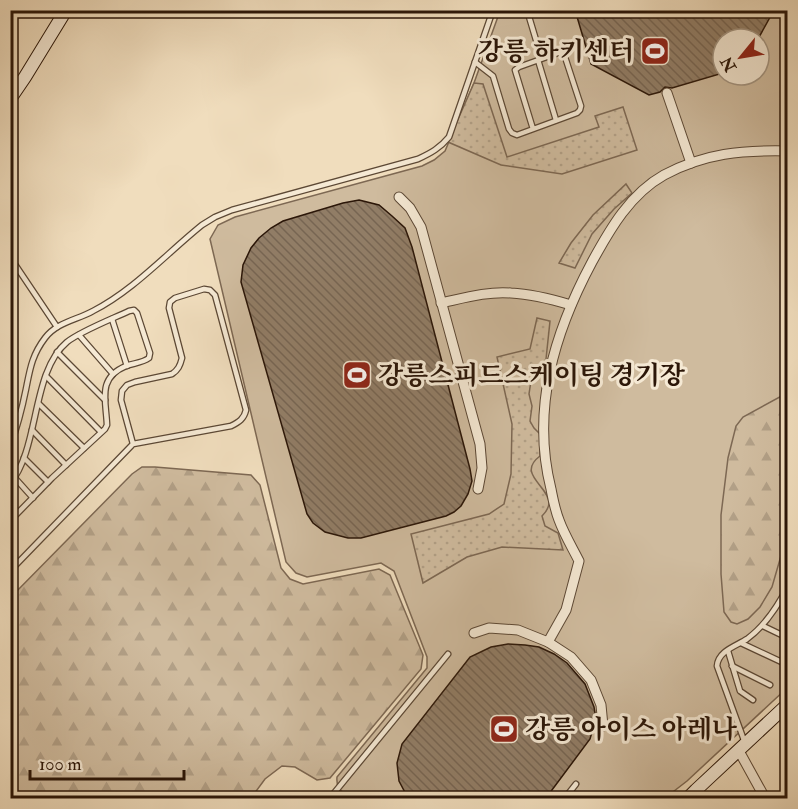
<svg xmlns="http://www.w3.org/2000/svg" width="798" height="809" font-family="'IM FELL Double Pica','Noto Serif KR',serif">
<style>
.green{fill:#cfbb9e;stroke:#7d6853;stroke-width:1.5;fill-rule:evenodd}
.forest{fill:url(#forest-firs);stroke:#7d6853;stroke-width:1.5}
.garden{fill:url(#garden-dots);stroke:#7d6853;stroke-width:1.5}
.building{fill:url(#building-back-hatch);stroke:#2b1608;stroke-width:1.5}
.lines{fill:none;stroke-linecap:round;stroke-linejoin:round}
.lane-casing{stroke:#5c4835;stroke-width:7}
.street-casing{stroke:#5c4835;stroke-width:11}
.secondary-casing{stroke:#2b1608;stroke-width:14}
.lane{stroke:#f5e9d4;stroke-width:4.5}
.street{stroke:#f5e9d4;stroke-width:9}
.secondary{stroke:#f5e9d4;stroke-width:12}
.labels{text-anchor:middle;stroke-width:6;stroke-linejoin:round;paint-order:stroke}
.poi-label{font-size:26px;font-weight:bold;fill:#2b1608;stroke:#f5e9d4;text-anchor:start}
</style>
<defs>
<pattern id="forest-firs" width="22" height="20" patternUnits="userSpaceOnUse" patternTransform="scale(1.5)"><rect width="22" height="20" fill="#cfbb9e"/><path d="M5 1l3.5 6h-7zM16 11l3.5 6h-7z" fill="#b2a087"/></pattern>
<pattern id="garden-dots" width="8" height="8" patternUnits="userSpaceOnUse" patternTransform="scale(1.5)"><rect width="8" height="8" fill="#cfbb9e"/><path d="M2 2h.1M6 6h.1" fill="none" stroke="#b2a087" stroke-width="1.8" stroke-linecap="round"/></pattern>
<pattern id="building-back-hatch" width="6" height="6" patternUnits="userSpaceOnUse" patternTransform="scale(1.5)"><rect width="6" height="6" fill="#917d66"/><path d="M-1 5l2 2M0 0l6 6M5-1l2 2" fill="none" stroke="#776552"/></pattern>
</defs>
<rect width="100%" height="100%" fill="#f0ddbd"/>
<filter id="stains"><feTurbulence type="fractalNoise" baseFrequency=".00333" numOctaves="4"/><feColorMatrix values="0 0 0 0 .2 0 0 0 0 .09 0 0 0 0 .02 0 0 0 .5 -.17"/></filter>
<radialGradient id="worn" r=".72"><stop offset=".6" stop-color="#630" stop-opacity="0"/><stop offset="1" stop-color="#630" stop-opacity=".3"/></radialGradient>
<path class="green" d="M500,11H787V688L687,781L665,798H351C341,791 336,790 337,777L427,668V657L394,571L381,563L307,577L296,573L286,562L210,239L218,225L235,217L422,166L434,160L445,151L474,83ZM723,39H759V75H723Z"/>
<g class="forest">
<path d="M787,393V535L772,587L760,607L748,619L737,624L731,622L724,612L721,574V515L728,458L736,426L743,417Z"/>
<path d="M142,467H155L251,475L260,485L281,568L290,579L303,584L379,569L390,575L423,655L421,669L330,778L317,780L295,767L282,766L265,779L251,798H11V597L132,474Z"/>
</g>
<g class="garden">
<path d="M474,83L483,84L507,157L599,127L595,116L623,107L637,150L562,174L501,165L448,142Z"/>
<path d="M626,184L632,193L614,209L592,234L575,268L559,263L571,243L593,215Z"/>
<path d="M537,318L550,321L546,359L531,381L529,394L532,406L530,421L534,428L540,434V456C516,474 549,486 549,503C549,508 546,512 542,516L545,526L558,533L563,550L502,547L467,557L423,583L411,534L489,514L504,504L511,474L512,424L497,357L530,349Z"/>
</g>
<g class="building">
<path d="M575,10H774L758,39H723V73L672,88L665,87L660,92L649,95L591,64Z"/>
<path d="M359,200L379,205L392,216L405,228L412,247L470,469L472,481L468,494L461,506L454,512L446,516L361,538H348L325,532L313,523L307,514L241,282L243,265L251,248L259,238L271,228L283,221L343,203Z"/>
<path d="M508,644L525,645L539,647L554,654L567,663L585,684L594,707L596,719L590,739L546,798H408L399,781L397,763L402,744L470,657L491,647Z"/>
</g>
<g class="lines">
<g class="lane-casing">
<g id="lane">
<path d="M527,10L536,40"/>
<path d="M538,60L556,120"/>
<path d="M475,62L493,76L509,129L512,133L517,135L577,113L580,110L581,106L565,57L562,53H558L519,67L515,70L533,129"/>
<path d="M10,257L57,327"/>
<path d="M112,319L127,366"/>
<path d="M79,335L113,374"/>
<path d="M57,352L105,400"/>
<path d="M46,376L101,432"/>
<path d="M39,404L84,448"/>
<path d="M32,430L66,465"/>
<path d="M10,447C17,428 22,409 26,389C30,369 32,355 45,338C57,322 77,320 93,311C134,290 166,254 202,225L215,217L232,210L418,159C431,153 440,148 449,137L493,10"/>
<path d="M24,458L48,482"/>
<path d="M15,478L33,498"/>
<path d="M10,484C40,447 31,372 67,342C81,331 112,319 129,311L134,310L137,313L150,353L149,358C142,363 134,363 126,366C97,378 106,400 107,425L105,429L52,478L10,521"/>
<path d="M10,571L133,444L231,426C239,422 244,419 246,410L215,295L210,290L204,289L175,298L170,302L169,308L182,358C180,366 178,370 172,374L135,382L127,385L122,391L121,400L133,444"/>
<path d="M763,626L788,638"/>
<path d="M741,643L788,665"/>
<path d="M728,651L740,691L753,700"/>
<path d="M732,666L770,685"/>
<path d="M745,743L717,666C718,651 736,646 747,639C766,625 778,606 788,586"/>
<path d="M330,798L448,654"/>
<path d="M565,798L576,784"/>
</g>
</g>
<g class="street-casing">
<g id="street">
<path d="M667,93L691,163"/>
<path d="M399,197L410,208L421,227L480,444L482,468L478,489"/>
<path d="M441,303C464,298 488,291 511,293C532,294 551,299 571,305"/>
<path d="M474,633L489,628L518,630L548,642L571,657L591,680L601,705L603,726"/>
<path d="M548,642L566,610L579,561C572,547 564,534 559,520C555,510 553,499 551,489C531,409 554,333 592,262C610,229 630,194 664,175C705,153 742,150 788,151"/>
<path d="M739,751L765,798"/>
</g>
</g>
<g class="secondary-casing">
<g id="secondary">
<path d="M10,99L25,77L66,10"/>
<path d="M688,798L696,790L788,704"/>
</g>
</g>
<use href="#lane" class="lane"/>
<use href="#street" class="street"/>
<use href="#secondary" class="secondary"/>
</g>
<defs>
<g id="stadium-square" transform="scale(1.5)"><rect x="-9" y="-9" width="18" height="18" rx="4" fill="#8f2418" stroke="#f5e9d4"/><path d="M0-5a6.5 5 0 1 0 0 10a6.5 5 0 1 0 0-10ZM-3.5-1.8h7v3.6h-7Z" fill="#fff"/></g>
</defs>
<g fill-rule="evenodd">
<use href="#stadium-square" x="655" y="51"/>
<use href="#stadium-square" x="357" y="375"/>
<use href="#stadium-square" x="504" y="729"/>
</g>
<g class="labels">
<g class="poi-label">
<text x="634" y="60" text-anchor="end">강릉 하키센터</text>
<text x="378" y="384">강릉스피드스케이팅 경기장</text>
<text x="525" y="738">강릉 아이스 아레나</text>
</g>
</g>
<rect width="798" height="809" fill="none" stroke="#f0ddbd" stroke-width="36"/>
<rect x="12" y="12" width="774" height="785" fill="none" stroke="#2b1608" stroke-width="3"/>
<rect x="18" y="18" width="762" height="773" fill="none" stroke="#2b1608" stroke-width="1.5"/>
<g transform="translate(741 57) rotate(240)"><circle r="28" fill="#f5e9d4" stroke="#a49582" stroke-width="1.5"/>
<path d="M0-4.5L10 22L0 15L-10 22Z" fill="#8f2418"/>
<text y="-9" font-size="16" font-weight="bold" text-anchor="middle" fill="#2b1608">N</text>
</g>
<path d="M30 770v9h154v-9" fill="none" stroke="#2b1608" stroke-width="3"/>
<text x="39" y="770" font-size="18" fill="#2b1608" stroke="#f5e9d4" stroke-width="4.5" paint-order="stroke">100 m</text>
<rect width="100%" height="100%" filter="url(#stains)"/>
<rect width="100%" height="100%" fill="url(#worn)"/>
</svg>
